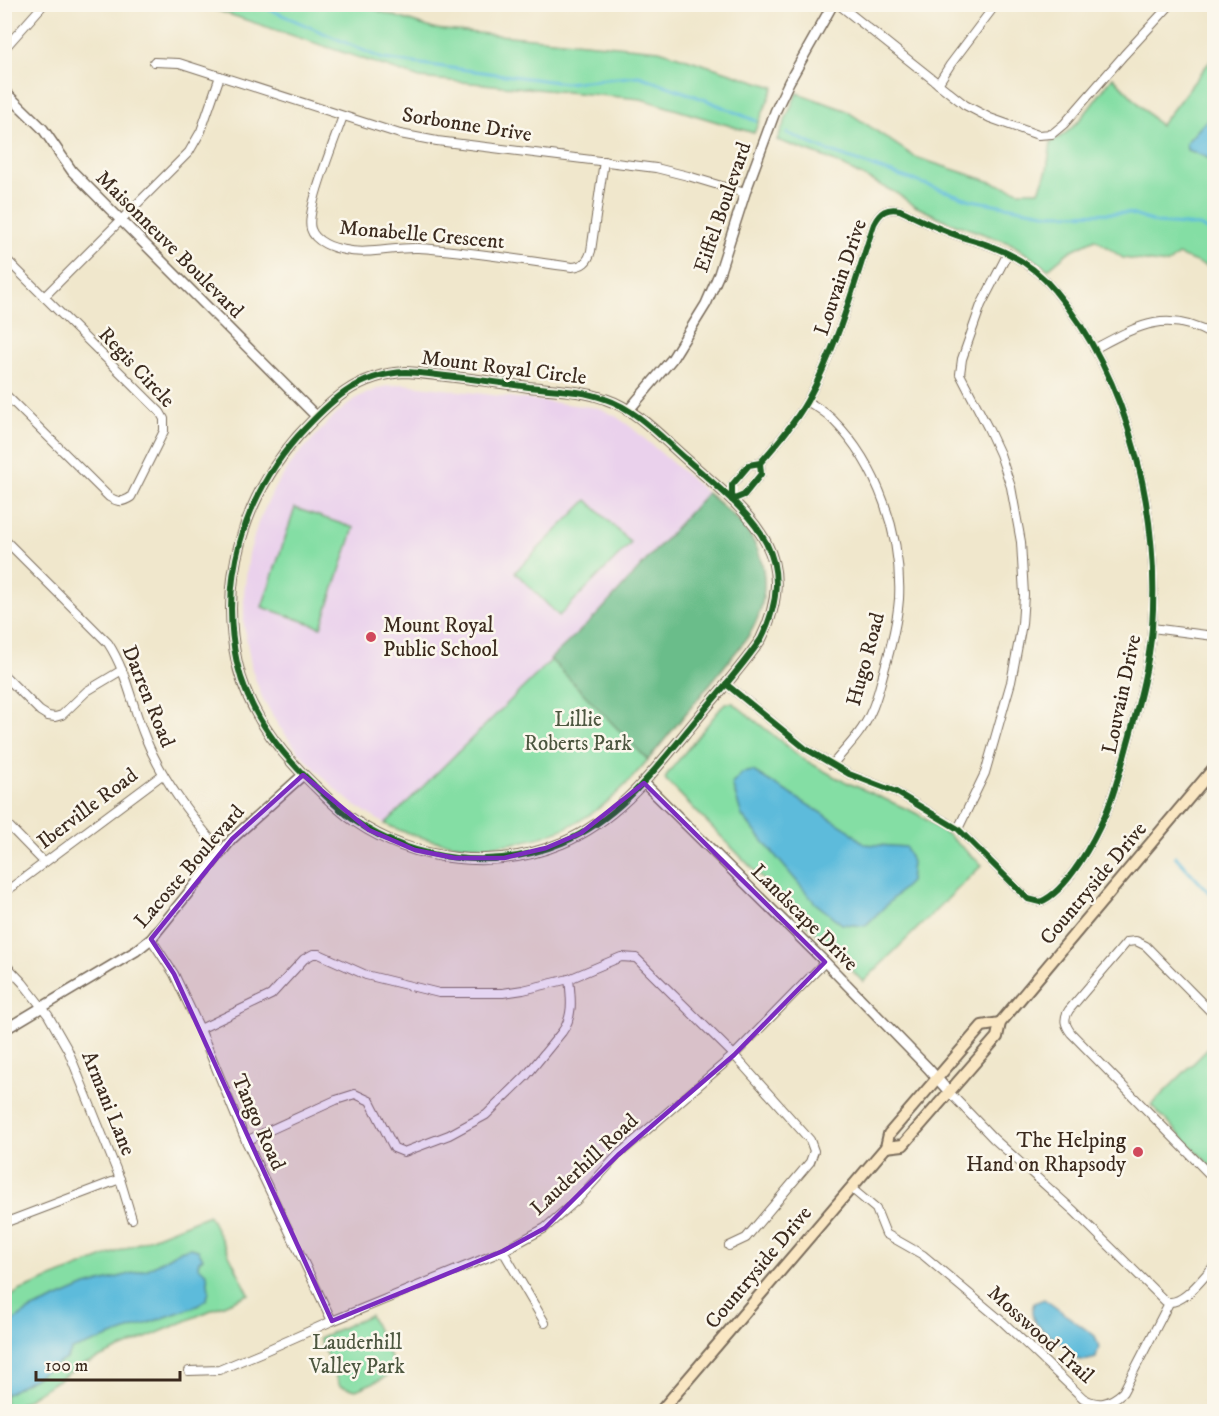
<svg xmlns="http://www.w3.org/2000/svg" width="1219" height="1416" font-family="'IM FELL DW Pica',serif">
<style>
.built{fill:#ead1ec}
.green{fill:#84dea4;stroke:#608461;stroke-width:1.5}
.forest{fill:#6bbd8a;stroke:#537454;stroke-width:1.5}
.water{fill:#5dbbdb;stroke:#4c727c;stroke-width:1.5}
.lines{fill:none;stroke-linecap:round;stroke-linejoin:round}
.stream{stroke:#5dbbdb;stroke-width:3}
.minor-casing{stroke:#7a6c5b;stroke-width:10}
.tertiary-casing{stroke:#7a6c5b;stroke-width:12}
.secondary-casing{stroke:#7a6c5b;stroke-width:14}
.minor{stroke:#fff;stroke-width:8}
.tertiary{stroke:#fff;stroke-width:9}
.secondary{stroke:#fae7c3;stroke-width:10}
.cycleway-casing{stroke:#fbf7ec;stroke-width:10}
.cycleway{stroke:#1b5e20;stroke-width:6}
.marked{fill:#7b2cbf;fill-opacity:0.2;stroke:#7b2cbf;stroke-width:4.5;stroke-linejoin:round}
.poi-dot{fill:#d1495b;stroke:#fbf7ec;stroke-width:2}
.labels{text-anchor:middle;stroke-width:5;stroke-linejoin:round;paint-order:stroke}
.street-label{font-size:21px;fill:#3b2a1e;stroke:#fbf7ec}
.poi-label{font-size:21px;fill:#3b2a1e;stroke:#fbf7ec;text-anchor:start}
.park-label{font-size:21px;fill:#4d5740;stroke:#fbf7ec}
</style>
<rect width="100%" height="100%" fill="#fbf7ec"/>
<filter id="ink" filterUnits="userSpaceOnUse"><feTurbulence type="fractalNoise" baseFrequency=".0167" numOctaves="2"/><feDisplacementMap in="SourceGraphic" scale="12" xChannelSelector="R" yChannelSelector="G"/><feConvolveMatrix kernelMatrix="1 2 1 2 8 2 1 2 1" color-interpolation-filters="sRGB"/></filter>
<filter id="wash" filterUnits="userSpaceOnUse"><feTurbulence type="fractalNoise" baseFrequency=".008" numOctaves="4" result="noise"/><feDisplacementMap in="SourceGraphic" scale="24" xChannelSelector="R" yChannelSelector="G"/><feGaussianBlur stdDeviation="1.35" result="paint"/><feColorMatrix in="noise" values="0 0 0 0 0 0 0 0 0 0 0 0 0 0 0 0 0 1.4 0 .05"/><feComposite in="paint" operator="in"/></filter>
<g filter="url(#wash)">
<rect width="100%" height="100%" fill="#f0e7cc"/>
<path class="built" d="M403,384L598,408L614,415L631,427L707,493L599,613L385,824L354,805L335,789L299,752L278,725L262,697L252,670L244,626V593L249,554L258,523L275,487L296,457L334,416L358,397L382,387Z"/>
<g class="green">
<path d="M201,5H361L434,29L659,50L774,87L754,133L641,99L420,78Z"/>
<path d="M1214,56V269L1178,255L1167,264L1123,258L1095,239L1070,251L1048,269L1012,244L947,221L915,206L896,193L827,158L777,140L797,93L845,110L915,157L1019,191H1039L1047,170L1051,142C1077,131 1095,99 1113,77L1160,126Z"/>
<path d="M707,493C722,506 739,519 750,536C772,570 766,611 744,642C719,673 694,703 669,734C652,755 635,777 615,795C551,853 461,859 385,824L599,613Z"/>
<path d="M587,500L631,543L559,616L515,572Z"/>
<path d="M295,508L354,528L321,627L262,607Z"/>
<path d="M725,703H733L803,759L835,777L916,813L948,835L982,865L863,982L665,779L668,773Z"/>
<path d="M1214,1043V1169L1151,1105Z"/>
<path d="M209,1215L249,1294L80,1366L9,1411L5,1412V1301L19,1291Z"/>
<path d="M370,1315L396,1369L384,1378L356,1390L340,1386L319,1338Z"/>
</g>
<path class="forest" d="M707,493C722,506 739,519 750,536C772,570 767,611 744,642L648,760L550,659L599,613Z"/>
<g class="water">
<path d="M1214,112V160C1204,158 1197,152 1187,150L1186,143Z"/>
<path d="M753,771L849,830L864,844L906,847L912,862L910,882L865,926L842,924L815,903L742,816L732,784L742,773Z"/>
<path d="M190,1248L198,1250L203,1258L199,1261L198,1266L207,1274L209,1291L207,1299L197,1306L72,1350L66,1359L5,1395V1326L30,1310L86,1286L148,1269L177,1252Z"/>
<path d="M1044,1299L1095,1336L1099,1347L1096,1358C1089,1360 1084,1362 1077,1359C1071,1357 1069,1350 1064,1346C1052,1334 1024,1325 1034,1303Z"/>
</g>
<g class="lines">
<g class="stream">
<path d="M257,4L383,59L565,83L639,76L706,100L756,121"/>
<path d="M787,133L828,151L971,200L1050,214L1128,213L1157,223L1200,226L1214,235"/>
<path d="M1175,856L1214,898"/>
</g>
</g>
</g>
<g filter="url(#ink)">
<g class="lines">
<g class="minor-casing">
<g id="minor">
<path d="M838,4L965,105L990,118L1038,135L1052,134L1064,124L1124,55L1171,4"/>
<path d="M4,49L44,4"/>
<path d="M154,62L179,63L400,134L437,141L656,168L688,176L745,193"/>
<path d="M938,84L950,65L996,4"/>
<path d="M343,116C336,137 305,211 311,229C315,242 333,248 345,250C368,255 394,247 418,248C469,251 521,260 572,267C583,266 588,262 591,251L604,161"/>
<path d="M4,257L160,412L164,419V431L131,497C122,503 118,502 109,497L4,393"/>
<path d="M44,297L189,152L201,131L220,76"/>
<path d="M1094,349C1137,326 1167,308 1214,336"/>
<path d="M807,401C816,407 826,412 833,420C878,465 902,536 899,599C897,624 891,647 884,671C880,685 877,700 870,714C862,733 845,749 832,765"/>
<path d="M4,539L108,643C127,672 132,706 145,737C162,780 191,816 221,852"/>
<path d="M1152,628L1214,636"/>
<path d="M4,675L40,711L48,716L55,717L62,715L87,691L122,670"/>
<path d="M726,684L806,749L849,774L896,792L958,829L1028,899L1040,902C1067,892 1095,839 1106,813C1116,789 1122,764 1129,739C1139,702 1149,666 1152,628C1160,514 1130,380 1055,291C1039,271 1017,256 993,247C978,241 961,238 946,231C930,225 915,217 900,210C887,207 880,212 874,224C854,284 838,346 807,401C794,424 777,444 760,463L749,465L732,485V500L744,495L761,474L760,463"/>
<path d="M4,821L44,862"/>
<path d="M958,829L985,773L1011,682L1022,624L1024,595L1021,542L1011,487L1000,454L988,428L960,374L962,359L981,305L1008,253"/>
<path d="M4,893L162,775"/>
<path d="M151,939L174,974L200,1029L246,1141L332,1321"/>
<path d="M4,963L23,983L48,1015L68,1050L120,1179L132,1219"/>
<path d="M1214,1015L1146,946L1136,941L1127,942L1069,1010C1063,1019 1065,1025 1071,1033L1214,1179"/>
<path d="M200,1029L271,995L304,959L313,954H319L366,975L439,993H503L523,990L569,979L621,957L636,958L734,1055L810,1140L814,1151L810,1162L746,1238L729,1246"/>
<path d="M949,1092L993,1138L1074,1211L1165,1301C1182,1308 1203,1277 1214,1266"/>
<path d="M246,1141L336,1100L355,1094L370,1101L394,1148L404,1152L449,1135L486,1115L526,1076L562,1032C574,1016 571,997 569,979"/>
<path d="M851,1188L876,1209L886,1234L923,1255L1003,1322L1083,1398C1098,1407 1110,1404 1123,1392L1169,1303"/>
<path d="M4,1223L120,1179"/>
<path d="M503,1251L545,1323"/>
<path d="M189,1371L219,1370L260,1353L332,1321L503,1251L545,1228L579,1198L618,1155L734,1055L825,962"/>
</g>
</g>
<g class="tertiary-casing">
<g id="tertiary">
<path d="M4,91L43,129L72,171L316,416"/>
<path d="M406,372C447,375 488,381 529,387C554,390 581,390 605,399C636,409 661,437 685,458C744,511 805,550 761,639C742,667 718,693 697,719C657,767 621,818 562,843C495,871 415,862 355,821C340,811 327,798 314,785C279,752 248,711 237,663C219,580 243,499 298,436C330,401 357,374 406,372Z"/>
<path d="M628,411L672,359L706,304L719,274L745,193L775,112L789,82L833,4"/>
<path d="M644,783L825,962L928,1068L949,1092"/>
<path d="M4,1030L136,951L151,939L232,839L303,775"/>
</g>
</g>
<g class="secondary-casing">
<g id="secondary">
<path d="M886,1147L903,1145L997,1037L1000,1023L1214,768"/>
<path d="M660,1412L886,1147L889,1134L982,1026L1000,1023"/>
</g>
</g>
<use href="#minor" class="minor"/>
<use href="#tertiary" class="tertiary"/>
<use href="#secondary" class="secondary"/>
<g class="cycleway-casing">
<g id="cycleway">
<path d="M406,372C447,375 488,381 529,387C554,390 581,390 605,399C636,409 661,437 685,458C744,511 805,550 761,639C742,667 718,693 697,719C657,767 621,818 562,843C495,871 415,862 355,821C340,811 327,798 314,785C279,752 248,711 237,663C219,580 243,499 298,436C330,401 357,374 406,372Z"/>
<path d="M726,684L806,749L849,774L896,792L958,829L1028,899L1040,902C1067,892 1095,839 1106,813C1116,789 1122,764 1129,739C1139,702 1149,666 1152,628C1160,514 1130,380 1055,291C1039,271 1017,256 993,247C978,241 961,238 946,231C930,225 915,217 900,210C887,207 880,212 874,224C854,284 838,346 807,401C794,424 777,444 760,463L749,465L732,485V500L744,495L761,474L760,463"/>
</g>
</g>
<use href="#cycleway" class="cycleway"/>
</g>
</g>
<path class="marked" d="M303,775L369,830L415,850L455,858H504L546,848L581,833L644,783L825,962L734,1055L618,1155L545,1228L503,1251L332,1321L174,974L151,939L232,839Z"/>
<g class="poi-dot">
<circle cx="371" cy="637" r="6"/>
<circle cx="1138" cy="1152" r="6"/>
</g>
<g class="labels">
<g class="street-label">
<text transform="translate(467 124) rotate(9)" y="7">Sorbonne Drive</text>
<text transform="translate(722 207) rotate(-71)" y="7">Eiffel Boulevard</text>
<text transform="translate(422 234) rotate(5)" y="7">Monabelle Crescent</text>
<text transform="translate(170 244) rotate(45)" y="7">Maisonneuve Boulevard</text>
<text transform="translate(840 277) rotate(-71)" y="7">Louvain Drive</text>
<text transform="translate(137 367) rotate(47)" y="7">Regis Circle</text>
<text transform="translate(504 367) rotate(7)" y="7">Mount Royal Circle</text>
<text transform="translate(865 659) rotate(-75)" y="7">Hugo Road</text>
<text transform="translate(1121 694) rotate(-78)" y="7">Louvain Drive</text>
<text transform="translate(149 696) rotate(68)" y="7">Darren Road</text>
<text transform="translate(87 808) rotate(-37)" y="7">Iberville Road</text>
<text transform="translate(189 866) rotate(-49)" y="7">Lacoste Boulevard</text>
<text transform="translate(1093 883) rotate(-50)" y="7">Countryside Drive</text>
<text transform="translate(805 917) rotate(45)" y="7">Landscape Drive</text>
<text transform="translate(109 1103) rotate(68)" y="7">Armani Lane</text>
<text transform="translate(259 1122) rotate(66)" y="7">Tango Road</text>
<text transform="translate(584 1164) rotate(-43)" y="7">Lauderhill Road</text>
<text transform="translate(758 1267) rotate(-50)" y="7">Countryside Drive</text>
<text transform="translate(1041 1334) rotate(42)" y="7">Mosswood Trail</text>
</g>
<g class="poi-label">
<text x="383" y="632">Mount Royal<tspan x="383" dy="24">Public School</tspan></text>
<text x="1126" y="1147" text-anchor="end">The Helping<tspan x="1126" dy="24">Hand on Rhapsody</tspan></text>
</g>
<g class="park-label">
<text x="578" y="726">Lillie<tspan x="578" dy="24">Roberts Park</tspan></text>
<text x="357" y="1349">Lauderhill<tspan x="357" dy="24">Valley Park</tspan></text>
</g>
</g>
<rect width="1219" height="1416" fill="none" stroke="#fbf7ec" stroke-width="24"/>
<path d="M36 1371v9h144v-9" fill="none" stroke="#3b2a1e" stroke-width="3"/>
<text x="45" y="1371" font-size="18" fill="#3b2a1e" stroke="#fbf7ec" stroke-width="4.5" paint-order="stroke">100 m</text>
</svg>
